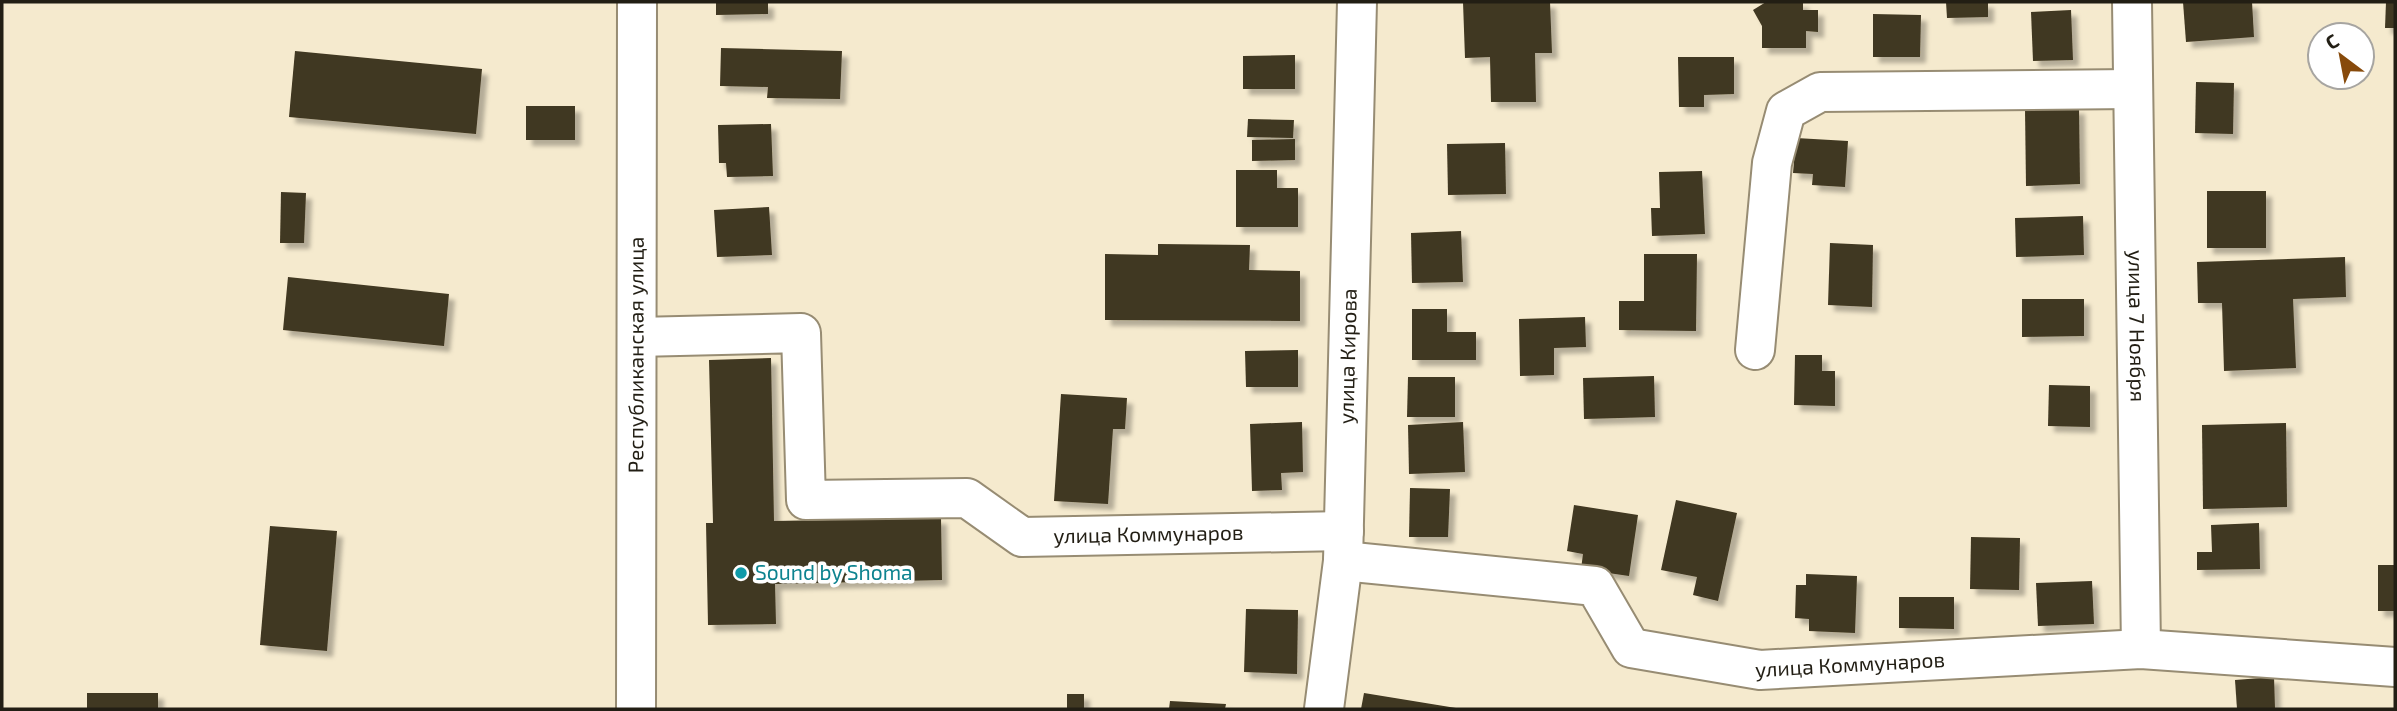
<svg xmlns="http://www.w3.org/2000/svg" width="2397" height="711" font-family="'Exo 2',sans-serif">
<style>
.building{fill:#403720;filter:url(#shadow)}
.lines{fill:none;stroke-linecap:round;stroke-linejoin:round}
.minor-casing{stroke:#978c73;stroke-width:42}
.minor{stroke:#fff;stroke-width:38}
.culture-dot{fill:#0f9aa8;stroke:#fff;stroke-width:2.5}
.labels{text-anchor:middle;stroke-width:7;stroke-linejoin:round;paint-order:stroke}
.street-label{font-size:21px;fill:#221e14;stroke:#fff}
.culture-label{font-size:21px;fill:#0d838f;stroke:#fff;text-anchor:start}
</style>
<defs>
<filter id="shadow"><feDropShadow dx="6" dy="6" stdDeviation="2" flood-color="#0004"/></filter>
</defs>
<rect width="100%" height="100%" fill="#f5eace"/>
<g class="building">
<path d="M716,2H768V14L716,15Z"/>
<path d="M1463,2H1550L1552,53H1535L1536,102H1491L1490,57L1465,58Z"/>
<path d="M1766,2H1803V10H1818V32L1806,31V48H1762V26L1753,10Z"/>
<path d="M1946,2H1988V17L1947,18Z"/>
<path d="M2183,2H2252L2254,37L2186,42Z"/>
<path d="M2386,2H2395V28H2385Z"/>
<path d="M2071,10L2073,60L2033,61L2031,12Z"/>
<path d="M1873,14L1921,15L1920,57H1873Z"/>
<path d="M721,48L842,51L840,99L767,98L768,87L720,86Z"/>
<path d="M295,51L482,69L476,134L289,117Z"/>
<path d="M1295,55V89H1243V56Z"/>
<path d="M1678,57H1734V94L1704,95V107H1679Z"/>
<path d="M2196,82L2234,83L2233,134L2195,133Z"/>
<rect x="526" y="106" width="49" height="34"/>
<path d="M2079,108L2080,184L2026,186L2025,109Z"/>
<path d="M1248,119L1294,120L1293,138L1247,137Z"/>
<path d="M771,124L773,176L727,177L726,163H719L718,125Z"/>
<path d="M1796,138L1848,141L1845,187L1812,185L1813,174L1793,173Z"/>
<path d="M1295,139V160L1252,161V140Z"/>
<path d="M1505,143L1506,194L1448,195L1447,144Z"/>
<path d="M1236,170H1277V188H1298V227H1236Z"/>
<path d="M1702,171L1705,234L1652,236L1651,208H1660L1659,172Z"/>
<rect x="2207" y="191" width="59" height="57"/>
<path d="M281,192L306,193L304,243H280Z"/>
<path d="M769,207L772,255L717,257L714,210Z"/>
<path d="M2083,216L2084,255L2016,257L2015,218Z"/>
<path d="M1461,231L1463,282L1412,283L1411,233Z"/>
<path d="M1830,243L1873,245L1872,307L1828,305Z"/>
<path d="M1158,244L1250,245L1249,270L1300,271V321L1105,320V254L1158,255Z"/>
<path d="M1644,254H1697L1696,331L1619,330V301H1644Z"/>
<path d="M2345,257L2346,297L2293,299L2296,368L2224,371L2222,303H2198L2197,262Z"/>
<path d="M288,277L449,294L444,346L283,330Z"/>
<path d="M2022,299H2084V336L2022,337Z"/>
<path d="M1412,309H1447V332H1476V360H1412Z"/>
<path d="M1585,317L1586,347L1554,348V375L1520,376L1519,319Z"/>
<path d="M1298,350V387H1246L1245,351Z"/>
<path d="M1795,355H1822V371H1835V406L1794,405Z"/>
<path d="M771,358L774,521L941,518L942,580L775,584L776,624L708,625L706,523H713L709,360Z"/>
<path d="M1654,376L1655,417L1584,419L1583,378Z"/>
<path d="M1408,377H1455V417H1407Z"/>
<path d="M2049,385L2090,386V427L2048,426Z"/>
<path d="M1061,394L1127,398L1125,429H1113L1108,504L1054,501Z"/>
<path d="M1302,422L1303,472L1281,473L1282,490L1252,491L1250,424Z"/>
<path d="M1463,422L1465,472L1409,474L1408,425Z"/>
<path d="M2286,423L2287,507L2203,509L2202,425Z"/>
<path d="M1410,488L1450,489L1448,537H1409Z"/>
<path d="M1676,500L1737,513L1718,601L1693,595L1697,577L1661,570Z"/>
<path d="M1574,505L1638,515L1629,576L1581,569L1583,554L1567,551Z"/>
<path d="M2259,523L2260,569L2197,570V552H2212L2211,525Z"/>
<path d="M270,526L337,531L327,651L260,645Z"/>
<path d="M1971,537L2020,538L2019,590L1970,589Z"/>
<rect x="2378" y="565" width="17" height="46"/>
<path d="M1806,574L1857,576L1855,633L1809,631V619L1795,618L1796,585H1806Z"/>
<path d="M2092,581L2094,624L2038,626L2036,583Z"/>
<path d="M1899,597H1954V629L1899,628Z"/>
<path d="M1246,609L1298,610L1297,674L1244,672Z"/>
<path d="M2274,677L2275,709H2237L2235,680Z"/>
<rect x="87" y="693" width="71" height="16"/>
<path d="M1364,693L1456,708L1455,709H1361Z"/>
<rect x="1067" y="694" width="17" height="15"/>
<path d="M1170,701L1226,704L1225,709H1169Z"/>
</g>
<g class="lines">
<g class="minor-casing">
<g id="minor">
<path id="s1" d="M2132,2L2141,649"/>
<path id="s2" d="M637,337L801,333L806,500L967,498L1022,537L1344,531"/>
<path d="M1755,350L1772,163L1786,111L1820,92L2131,89"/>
<path id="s3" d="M1343,561L1595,586L1631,648L1760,670L2141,649L2395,667"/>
<path id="s4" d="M636,709L637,2"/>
<path id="s5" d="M1324,709L1343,561L1357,2"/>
</g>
</g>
<use href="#minor" class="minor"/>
</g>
<circle class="culture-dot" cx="741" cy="573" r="7"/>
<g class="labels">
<g class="street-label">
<text dy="7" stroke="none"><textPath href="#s1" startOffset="324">улица 7 Ноября</textPath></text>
<text dy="7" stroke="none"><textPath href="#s4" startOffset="354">Республиканская улица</textPath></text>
<text dy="7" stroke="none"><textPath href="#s5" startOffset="354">улица Кирова</textPath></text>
<text dy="7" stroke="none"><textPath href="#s2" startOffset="686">улица Коммунаров</textPath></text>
<text dy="7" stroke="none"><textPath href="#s3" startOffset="546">улица Коммунаров</textPath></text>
</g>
<g class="culture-label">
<text x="755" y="580">Sound by Shoma</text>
</g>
</g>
<rect width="2397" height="711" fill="none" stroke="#221e14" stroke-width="7"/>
<g transform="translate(2341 56) rotate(328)"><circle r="33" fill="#ffffff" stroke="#a7a5a1" stroke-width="2"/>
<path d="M0-5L12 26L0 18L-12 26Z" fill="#874a0b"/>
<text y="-10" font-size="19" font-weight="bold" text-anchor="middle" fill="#221e14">С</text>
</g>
</svg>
